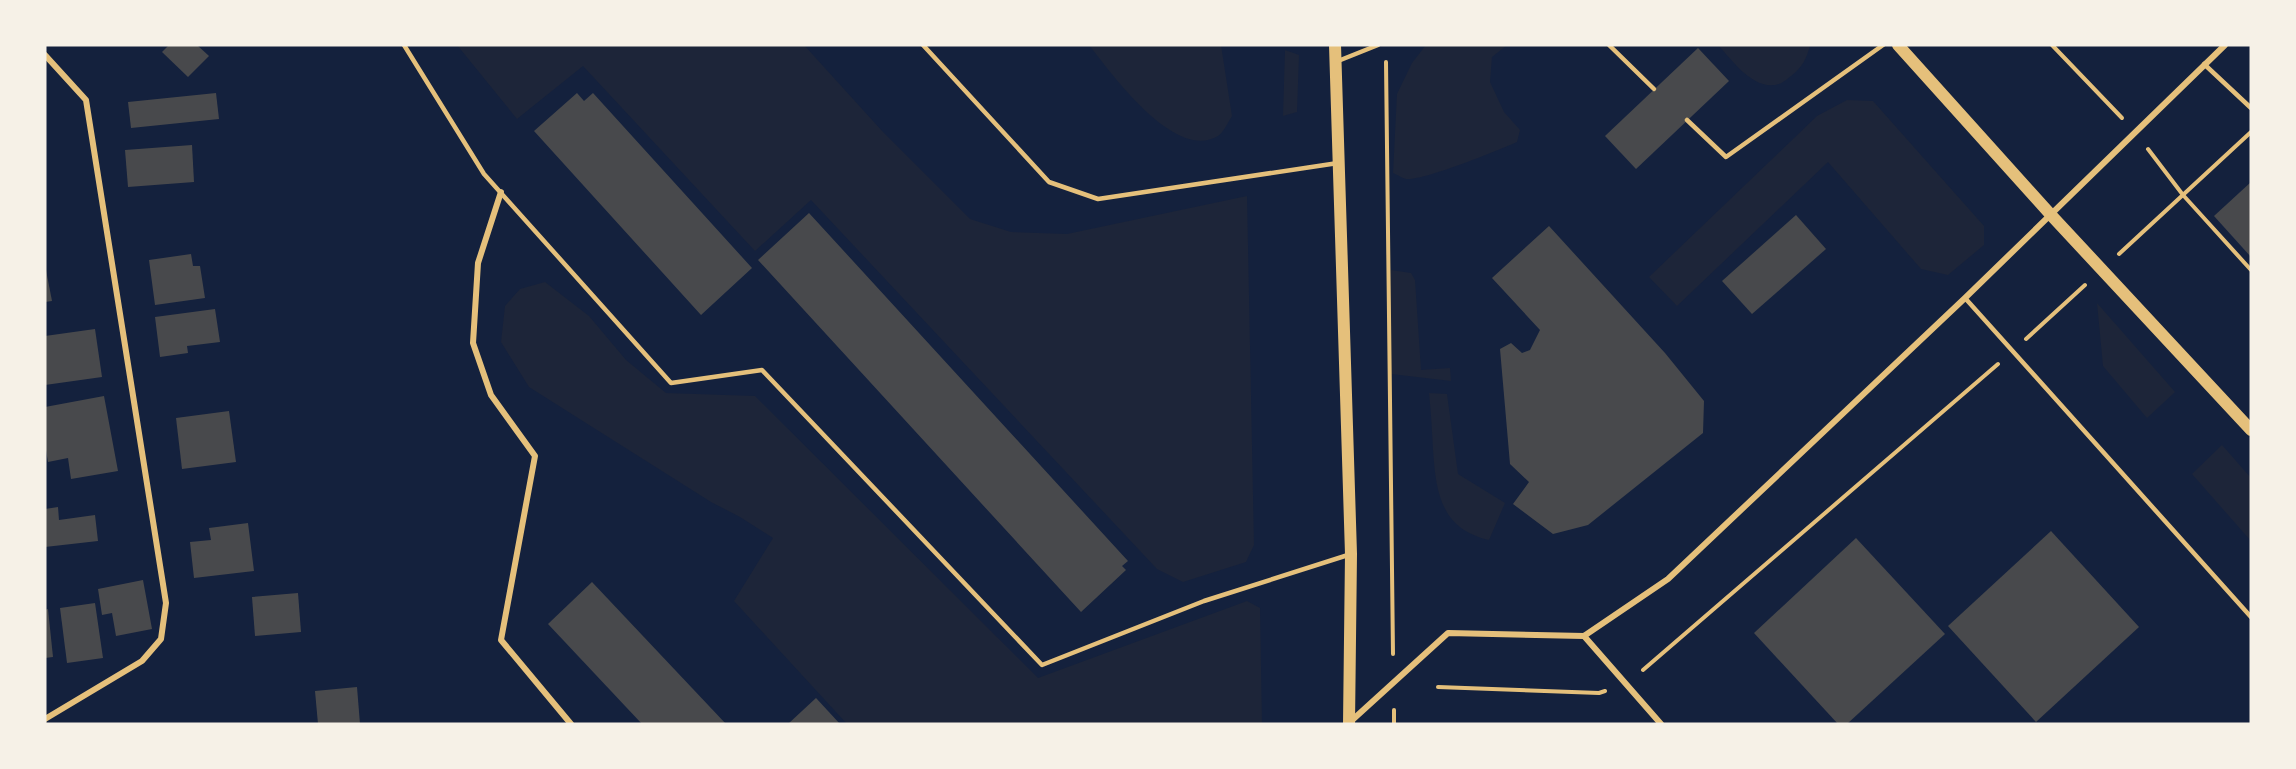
<svg xmlns="http://www.w3.org/2000/svg" width="2296" height="769" font-family="'Work Sans',sans-serif">
<style>
.green{fill:#1d2539}
.building{fill:#48494c}
.lines{fill:none;stroke-linecap:round;stroke-linejoin:round}
.path{stroke:#e5c07b;stroke-width:4}
.service{stroke:#e5c07b;stroke-width:4.5}
.minor{stroke:#e5c07b;stroke-width:6}
.secondary{stroke:#e5c07b;stroke-width:12}
</style>
<rect width="100%" height="100%" fill="#14213d"/>
<g class="green">
<path d="M457,45H804L883,132L970,219L1011,232L1067,234L1247,196L1254,545L1246,562L1183,582L1157,569L811,200L755,251L583,66L517,119Z"/>
<path d="M1089,45H1221L1232,116C1228,122 1224,132 1218,136C1175,162 1112,74 1089,45Z"/>
<path d="M1426,45H1507L1492,57L1490,82L1504,112L1520,130L1517,142C1499,150 1423,181 1406,179C1402,178 1396,174 1393,173L1397,94L1412,63Z"/>
<path d="M1718,45H1810C1807,58 1802,68 1791,76C1788,78 1783,83 1779,84C1754,92 1732,60 1718,45Z"/>
<path d="M1285,50L1299,55L1297,112L1283,116Z"/>
<path d="M1847,100L1873,101L1984,226V245L1948,275L1921,269L1828,162L1677,306L1649,277L1817,116Z"/>
<path d="M1391,270L1411,273L1415,280L1421,370L1450,368L1451,381L1391,374Z"/>
<path d="M545,282L589,316L626,360L666,393L755,396L1038,678L1247,601L1260,608L1262,724H847L734,601L773,538L740,517L711,502L529,387L501,342L505,306L520,289Z"/>
<path d="M2097,303L2175,392L2147,418L2103,366Z"/>
<path d="M1429,393L1447,394L1458,474L1505,503L1489,540C1441,529 1436,493 1433,450C1432,431 1431,412 1429,393Z"/>
<path d="M2222,445L2251,478V541L2192,474Z"/>
</g>
<g class="building">
<path d="M169,45H197L209,56L188,77L162,52Z"/>
<path d="M1698,48L1729,81L1636,169L1605,136Z"/>
<path d="M216,93L219,119L131,128L128,102Z"/>
<path d="M577,93L584,101L593,93L752,268L701,315L534,131Z"/>
<path d="M192,145L194,182L128,187L125,150Z"/>
<path d="M2251,182V257L2214,216Z"/>
<path d="M809,213L1128,561L1122,566L1126,570L1081,612L758,260Z"/>
<path d="M1796,215L1826,249L1752,314L1722,281Z"/>
<path d="M1549,226L1665,353L1704,401L1703,433L1588,525L1553,534L1513,504L1529,482L1510,464L1500,349L1511,343L1522,353L1530,350L1540,330L1492,278Z"/>
<path d="M191,254L193,266H200L205,298L155,305L149,260Z"/>
<path d="M45,265L52,301L45,302Z"/>
<path d="M215,309L220,342L187,346L188,353L160,357L155,317Z"/>
<path d="M95,329L102,377L45,385V336Z"/>
<path d="M104,396L118,471L71,479L68,458L48,462L45,444V407Z"/>
<path d="M229,411L236,462L182,469L176,418Z"/>
<path d="M58,507L59,520L95,515L98,541L45,547V509Z"/>
<path d="M248,523L254,571L194,578L190,542L211,540L209,528Z"/>
<path d="M2051,531L2139,627L2036,722L1948,626Z"/>
<path d="M1856,538L1945,634L1847,724H1838L1754,633Z"/>
<path d="M143,580L152,629L116,636L112,613L102,615L98,589Z"/>
<path d="M592,582L726,724H642L548,624Z"/>
<path d="M298,593L301,632L255,636L252,597Z"/>
<path d="M95,603L103,658L67,663L60,608Z"/>
<path d="M48,609L53,657L45,658V610Z"/>
<path d="M357,687L360,724H318L315,691Z"/>
<path d="M816,698L840,724H788Z"/>
</g>
<g class="lines">
<g class="path">
<path d="M2052,45L2122,118"/>
<path d="M1386,62L1393,654"/>
<path d="M2148,149L2183,195L2251,270"/>
<path d="M2119,254L2251,132"/>
<path d="M2026,339L2085,285"/>
<path d="M1643,670L1998,364"/>
<path d="M1438,687L1599,693L1605,691"/>
<path d="M1394,710V724"/>
</g>
<g class="service">
<path d="M404,45L484,174L671,383L762,370L1042,665L1204,601L1348,555"/>
<path d="M923,45L1049,182L1098,199L1338,163"/>
<path d="M1609,45L1654,89"/>
<path d="M1338,61L1378,45"/>
<path d="M2204,64L2251,108"/>
<path d="M1687,120L1726,157L1883,45"/>
<path d="M1965,298L2251,617"/>
</g>
<g class="minor">
<path d="M45,55L86,100L166,603L161,639L142,661L45,719"/>
<path d="M501,192L478,263L473,343L491,395L535,456L501,640L571,724"/>
<path d="M1584,636L1661,724"/>
<path d="M1349,723L1448,633L1584,636L1668,579L1965,298L2225,45"/>
</g>
<g class="secondary">
<path d="M1335,45L1351,554L1349,724"/>
<path d="M1898,45L2051,215L2251,430"/>
</g>
</g>
<rect width="2296" height="769" fill="none" stroke="#f6f1e7" stroke-width="93"/>
</svg>
